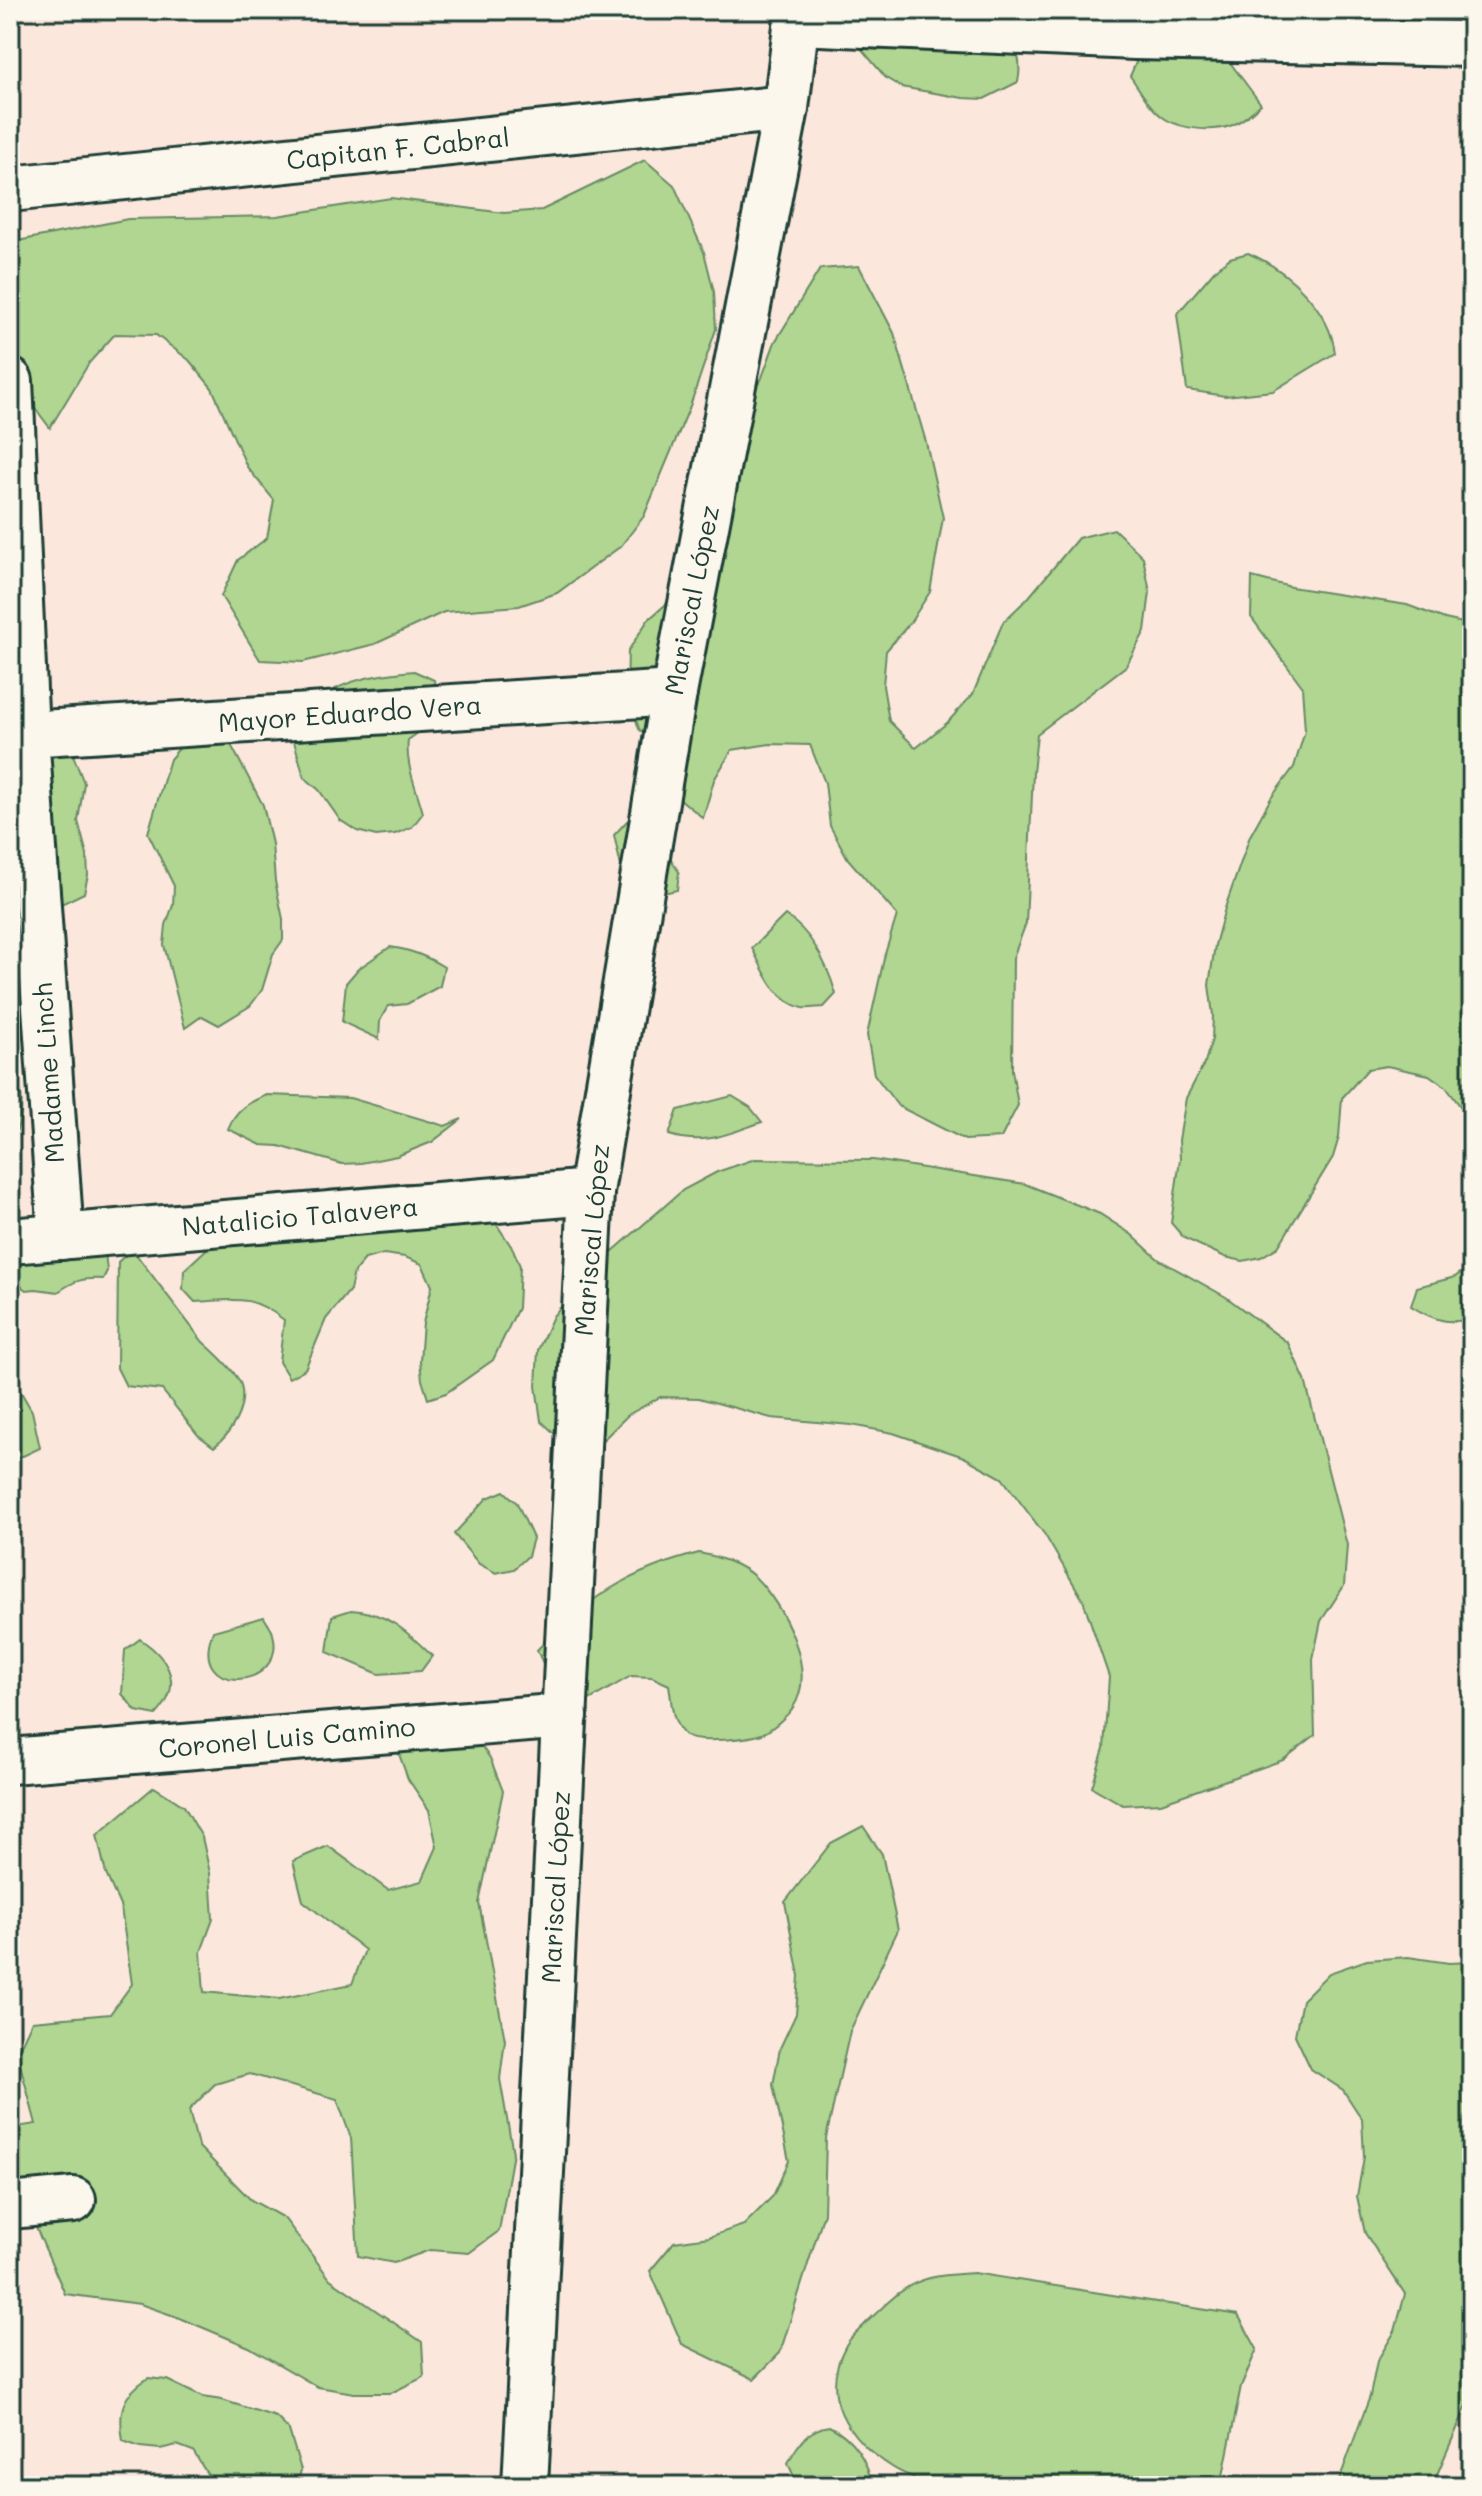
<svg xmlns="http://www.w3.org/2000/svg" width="1482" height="2496" font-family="Mali,sans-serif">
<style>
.green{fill:#b0d692;stroke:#688a63;stroke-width:2}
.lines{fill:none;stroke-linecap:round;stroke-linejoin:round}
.minor-casing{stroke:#1f3d34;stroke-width:50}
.minor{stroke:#fbf7ec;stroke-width:44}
.labels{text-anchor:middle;stroke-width:7;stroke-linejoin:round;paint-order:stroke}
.street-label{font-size:26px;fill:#1f3d34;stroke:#fbf7ec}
</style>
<rect width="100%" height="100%" fill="#fce7dd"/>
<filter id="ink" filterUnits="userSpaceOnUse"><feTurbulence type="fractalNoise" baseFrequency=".0125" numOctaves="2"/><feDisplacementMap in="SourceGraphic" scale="16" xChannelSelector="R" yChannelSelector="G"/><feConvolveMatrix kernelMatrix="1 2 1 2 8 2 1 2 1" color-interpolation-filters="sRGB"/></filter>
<g filter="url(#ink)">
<g class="green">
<path d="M1210,10H1320L1268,52L1235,32Z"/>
<path d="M981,31C1009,44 1025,46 1018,82L984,99L963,98L901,87L886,78L859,46L880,50Z"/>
<path d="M1214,41L1261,104C1252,112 1242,122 1230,126C1212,132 1183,129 1167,120C1151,111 1141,91 1130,76L1144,44Z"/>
<path d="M645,160L674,185L704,252L714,292L716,329L690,406L644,516L621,546L557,593L519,606L444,612L375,644L303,662L260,660L221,596L238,560L267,538L274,500L247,467L212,388L189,360L156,335L115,334L89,363L50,428L15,381L10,369V247L13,242L128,219L277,216L391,198L504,213L542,210Z"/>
<path d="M1248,253C1288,270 1330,309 1335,353L1273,391L1225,396L1187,390L1177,314L1214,271L1230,258Z"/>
<path d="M859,266L894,333L926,442L943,518L930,592L910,623L886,651L883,686L889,721L916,748L947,723L973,694L1003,622L1029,597L1078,538L1114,529L1143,557L1150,592L1145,631L1126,666L1037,734L1033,773L1026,923L1013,958L1012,1070L1018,1105L1001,1138L965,1140L898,1106L874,1074L867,1035L885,954L897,915L848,859L830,826L825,783L810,745L770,744L732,750L714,780L703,818L674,794L666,755L639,729L627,692L628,651L648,620L705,570L738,413L761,380L775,342L820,269Z"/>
<path d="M1252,577L1291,587L1407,605L1445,619L1472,625V1122L1446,1087L1429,1075L1387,1066L1368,1069L1342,1098L1339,1137L1333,1157L1278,1247L1261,1257L1243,1261L1225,1257L1184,1238L1171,1223L1180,1159L1179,1140L1186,1098L1205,1062L1212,1039L1213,1015L1209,985L1215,945L1225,908L1250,836L1271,798L1294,767L1305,731L1302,686L1251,617Z"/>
<path d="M414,671L434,680L441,698L422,730L408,740C405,765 417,789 423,813L412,827L395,834L376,836L357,831L340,820L319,790L304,777L288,720C335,684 356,676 414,671Z"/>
<path d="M195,730L229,741L263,805L272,844L275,881L283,919V940L273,954L262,990L250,1006L219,1025L202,1016L185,1028L164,945L166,925L173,905L174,886L148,833L170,759Z"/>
<path d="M10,732L70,747L84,783L78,821L87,855L88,875L84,893L51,909L33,905L10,949Z"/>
<path d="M645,818L679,872L677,890L659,894L624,880L614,835L627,821Z"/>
<path d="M785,915C812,932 827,964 836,994L824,1007C818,1007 809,1009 803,1008C775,1002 764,971 752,948Z"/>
<path d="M390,947C411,950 426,956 444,967L440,986L407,1004L388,1006L380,1021L379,1039L342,1022L346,983L358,969Z"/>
<path d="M10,1058C24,1085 27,1117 10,1144Z"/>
<path d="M267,1095L350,1098L445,1126L462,1119L432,1142L397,1156L361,1163L342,1164L279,1146L261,1145L228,1129C236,1109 247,1103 267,1095Z"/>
<path d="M732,1096L750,1107L762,1122C727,1134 706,1146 669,1135L678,1110Z"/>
<path d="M755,1159L873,1160L1025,1184L1100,1214L1131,1234L1158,1259L1226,1297L1288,1343L1305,1380L1347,1545L1344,1586L1321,1621L1313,1659L1315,1735L1283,1760L1161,1803L1123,1805L1092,1787L1104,1748L1109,1677L1083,1600L1045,1535L1002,1478L964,1457L893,1433L851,1425L771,1418L699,1398L660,1397L628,1415L602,1441L567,1445L541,1421L536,1386L538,1350L553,1316L597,1265L683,1190L717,1172Z"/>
<path d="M406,1183H449L481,1201L513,1249L520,1266L518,1308L493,1360L446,1393L428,1399L422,1380L420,1361L423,1323L432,1286L422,1264L405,1257L384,1254L365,1259L354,1272L350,1290L326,1319L305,1369L289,1378L279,1362L284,1320C250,1293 235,1300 195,1302L183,1289L184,1270L211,1245L275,1211L327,1190Z"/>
<path d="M132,1249L203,1342C213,1351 237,1372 241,1385C247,1408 231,1434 214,1447L198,1435L162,1390L126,1386L117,1368L118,1262Z"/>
<path d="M105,1252L107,1271L103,1279C83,1278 75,1280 58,1292L36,1289L26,1290L18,1284L10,1261Z"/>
<path d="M1472,1264V1317C1450,1327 1430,1318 1411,1306L1417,1287L1455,1277Z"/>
<path d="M10,1373L32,1411L40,1448L23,1456H10Z"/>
<path d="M504,1491L517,1503L533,1538L528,1556L514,1569L496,1573L479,1564L454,1534L487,1498Z"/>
<path d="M699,1553C717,1556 741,1564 755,1577C783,1605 819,1671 792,1709C786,1717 772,1729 764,1733C752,1739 696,1744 686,1736C671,1724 672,1702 669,1685L652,1677L631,1676L565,1714L537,1650C584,1599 632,1570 699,1553Z"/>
<path d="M351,1610C386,1611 409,1633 432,1656L421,1671L379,1674L327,1652L332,1616Z"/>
<path d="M264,1617C266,1622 272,1628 273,1634C288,1690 186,1699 213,1631Z"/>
<path d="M140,1639C170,1659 184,1686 156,1715L136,1711L122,1694L125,1650Z"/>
<path d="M467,1727L490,1758L503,1791L479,1903L505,2040L500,2079L513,2153L499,2231L469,2253L430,2250L394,2263L358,2256L351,2138L337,2099L250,2074L215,2084L189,2110L198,2146L251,2200L284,2218L330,2279L422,2342L424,2377L391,2393H354L318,2387L249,2347L180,2318L140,2304L65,2294L34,2223L10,2193V2128L36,2124L17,2053L32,2021L110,2014L132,1984L121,1908L106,1874L97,1835L154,1787L184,1806L202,1837L210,1873L213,1919L201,1952L204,1992L279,1999L352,1984L365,1950L303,1901L293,1861L328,1846L388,1890L422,1881L437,1847L429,1810L408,1779L395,1743Z"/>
<path d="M863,1826L882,1854L898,1930L850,2031L826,2138L824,2213L780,2353L754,2379L682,2344L650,2271L674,2242L709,2237L744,2225L773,2196L789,2161L773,2085L780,2048L796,2014L799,1976L785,1902L831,1843Z"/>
<path d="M1408,1957L1449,1963L1472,1962V2394L1432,2486H1337L1370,2396L1377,2361L1395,2331L1405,2294L1365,2233L1357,2196L1364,2157L1362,2119L1343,2090L1311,2069L1295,2035L1302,2000L1329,1973L1367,1960Z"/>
<path d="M974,2273L1238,2315L1257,2349L1241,2386L1221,2486H937C923,2480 905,2476 892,2467C848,2439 818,2396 846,2345C851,2336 861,2329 867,2322C908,2282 916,2276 974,2273Z"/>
<path d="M148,2378L167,2380L202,2397L222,2400L276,2417L289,2430L301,2470L297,2486H211L212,2482L193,2451L177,2445L160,2449L140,2447L123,2441C118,2410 122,2395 148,2378Z"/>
<path d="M829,2426C853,2437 868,2461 872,2486H798L788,2463C797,2445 808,2429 829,2426Z"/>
</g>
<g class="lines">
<g class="minor-casing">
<g id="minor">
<path d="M798,22L1135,37L1472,44"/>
<path d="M10,189L786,108"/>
<path d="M10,381L26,734L61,1237"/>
<path d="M26,734L674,693"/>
<path d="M10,1241L591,1192"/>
<path d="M10,1761L565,1716"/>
<path d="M10,2206L73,2200"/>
<path d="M525,2486L591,1192L674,693L786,108L798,10"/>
</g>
</g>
<use href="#minor" class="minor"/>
</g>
</g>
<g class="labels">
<g class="street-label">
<text transform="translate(398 149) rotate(-6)" y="9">Capitan F. Cabral</text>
<text transform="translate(692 600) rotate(-79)" y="9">Mariscal López</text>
<text transform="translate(350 714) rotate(-4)" y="9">Mayor Eduardo Vera</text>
<text transform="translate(49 1073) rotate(-94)" y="9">Madame Linch</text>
<text transform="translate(300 1217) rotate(-5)" y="9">Natalicio Talavera</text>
<text transform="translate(592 1240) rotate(-85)" y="9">Mariscal López</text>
<text transform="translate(287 1738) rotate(-5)" y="9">Coronel Luis Camino</text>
<text transform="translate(556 1887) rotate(-87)" y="9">Mariscal López</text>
</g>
</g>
<rect width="1482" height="2496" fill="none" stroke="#fbf7ec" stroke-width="40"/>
<rect x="20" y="20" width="1442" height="2456" fill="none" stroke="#1f3d34" stroke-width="3" filter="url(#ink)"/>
</svg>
